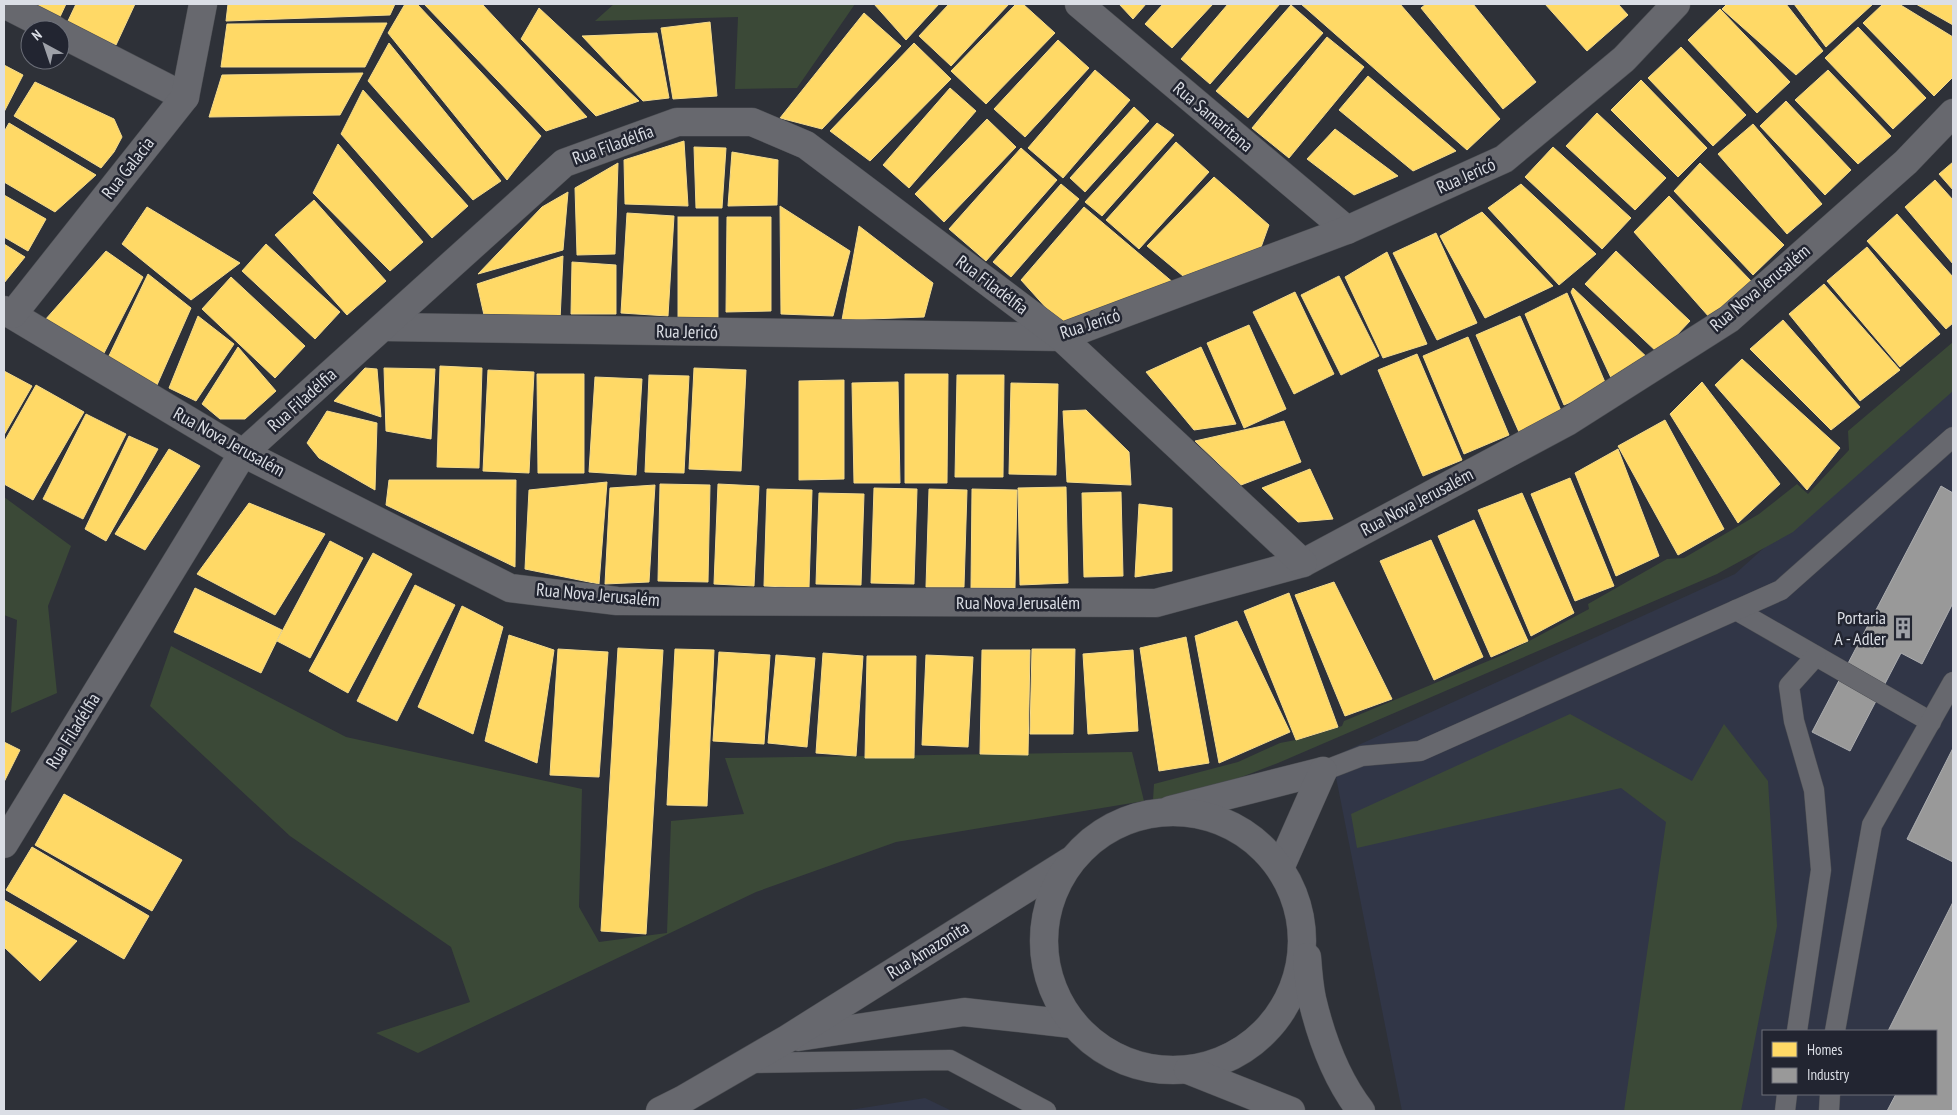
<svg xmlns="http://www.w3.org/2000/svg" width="1957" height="1115" font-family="'PT Sans Narrow',sans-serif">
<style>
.built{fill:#313647;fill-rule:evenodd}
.green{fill:#3b4937}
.homes{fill:#ffd966;stroke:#f4da8c}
.industry{fill:#999;stroke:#adaeb0}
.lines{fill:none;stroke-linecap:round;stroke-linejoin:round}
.service-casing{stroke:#4b4d52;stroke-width:21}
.minor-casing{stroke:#4b4d52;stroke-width:29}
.tertiary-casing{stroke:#4b4d52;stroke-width:29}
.secondary-casing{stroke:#4b4d52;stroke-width:29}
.service{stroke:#67686e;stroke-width:20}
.minor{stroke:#67686e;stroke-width:28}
.tertiary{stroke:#67686e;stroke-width:28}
.secondary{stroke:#67686e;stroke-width:28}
.labels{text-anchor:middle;stroke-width:5;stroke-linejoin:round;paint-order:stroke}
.street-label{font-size:18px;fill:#dbdee5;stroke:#222531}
.poi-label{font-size:18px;fill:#dbdee5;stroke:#222531;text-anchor:end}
</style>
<rect width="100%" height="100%" fill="#2e3138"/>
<g class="built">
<path d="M1953,378V1111H1402L1332,757L1735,574ZM1763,1031H1936V1094H1763Z"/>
<path d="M925,1098L952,1111H844Z"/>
</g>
<g class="green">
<path d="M614,4H855L797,88L735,89L738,17L595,21Z"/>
<path d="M1953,342V391L1793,532L1717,574L1278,763L1107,829L1116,814L1153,800L1154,784L1238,762L1280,743L1306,738L1342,726L1344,721L1505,654L1589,609L1588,604L1667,559L1684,558L1759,514L1797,484L1808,494L1849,450L1848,431Z"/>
<path d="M4,497L71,546L48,606L57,693L11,713L17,620L4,615Z"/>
<path d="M171,646L346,737L582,789L579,907L599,942L667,933L671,821L744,814L725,758L1132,752L1144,801L896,842L756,892L418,1053L376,1033L470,1002L451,947L290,836L150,706Z"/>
<path d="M1570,714L1692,781L1724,724L1768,781L1777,926L1741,1111H1624L1666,822L1621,788L1357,848L1351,814Z"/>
</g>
<g class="homes">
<path d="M26,4H66L59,19Z"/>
<path d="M76,4H135L116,45L67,23Z"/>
<path d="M228,4H395L390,15L226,21Z"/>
<path d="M405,4H417L541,136L507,180L388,33Z"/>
<path d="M424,4H482L587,117L546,131Z"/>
<path d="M874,4H939L906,40Z"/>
<path d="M949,4H1009L951,66L919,36Z"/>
<path d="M1016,4H1023L1055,33L986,104L951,71Z"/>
<path d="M1119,4H1146L1133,19Z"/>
<path d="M1163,4H1213L1172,48L1145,24Z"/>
<path d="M1228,4H1280L1210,84L1181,59Z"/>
<path d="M1301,4H1400L1500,119L1467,150Z"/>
<path d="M1426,4H1473L1536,82L1503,109L1421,8Z"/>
<path d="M1545,4H1618L1628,15L1587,51Z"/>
<path d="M1727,4H1786L1823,51L1796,75L1722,9Z"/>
<path d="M1794,4H1873L1826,47Z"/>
<path d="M1883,4H1899L1953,37V77L1934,96L1863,23Z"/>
<path d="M1916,4H1953V25Z"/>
<path d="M1291,5L1323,33L1248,118L1216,91Z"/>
<path d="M539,8L639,101L596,116L521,39Z"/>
<path d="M1720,9L1790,82L1757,113L1688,40Z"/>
<path d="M864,13L901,46L822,129L780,118Z"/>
<path d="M710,22L717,96L673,99L661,28Z"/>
<path d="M387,23L365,67H221L227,24Z"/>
<path d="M1858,27L1926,98L1893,129L1825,58Z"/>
<path d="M657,33L669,98L643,101L582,36Z"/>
<path d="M1327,37L1364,67L1289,158L1252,128Z"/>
<path d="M1058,40L1089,68L1025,137L994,109Z"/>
<path d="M389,43L501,181L473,200L368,81Z"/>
<path d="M914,43L951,79L870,161L830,131Z"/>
<path d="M1681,47L1746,115L1713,146L1648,78Z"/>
<path d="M4,65L23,75L4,112Z"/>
<path d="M1095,70L1130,100L1063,178L1028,148Z"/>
<path d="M1828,70L1891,136L1858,164L1795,100Z"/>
<path d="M363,73L340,115L209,117L222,75Z"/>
<path d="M1368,76L1456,151L1413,171L1339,110Z"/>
<path d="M1641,80L1707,148L1678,177L1611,110Z"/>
<path d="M35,82L114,119L122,137L114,152L101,168L14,116Z"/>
<path d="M950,88L976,111L909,188L883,165Z"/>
<path d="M363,90L468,206L432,238L341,134Z"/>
<path d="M1786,101L1851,170L1825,195L1760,126Z"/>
<path d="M1134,107L1149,121L1085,192L1070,178Z"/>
<path d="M1597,113L1666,178L1635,210L1566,146Z"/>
<path d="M987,119L1016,147L944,222L915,194Z"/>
<path d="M9,123L96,175L55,212L4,182V132Z"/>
<path d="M1157,123L1174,135L1102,216L1085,202Z"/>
<path d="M1753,124L1822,204L1787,234L1718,154Z"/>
<path d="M1335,129L1398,176L1354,195L1307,159Z"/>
<path d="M684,141L688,206L625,204L624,160Z"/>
<path d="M1176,142L1209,172L1139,249L1106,220Z"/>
<path d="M338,144L423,242L390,271L313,193Z"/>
<path d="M694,147L726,148L722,208H696Z"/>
<path d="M1553,147L1631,218L1602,249L1525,177Z"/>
<path d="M1021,148L1057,180L986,261L949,229Z"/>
<path d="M732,152L778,160L777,205L728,206Z"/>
<path d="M1953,162V190L1939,174Z"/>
<path d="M618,163L615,254L577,255L575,188Z"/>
<path d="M1700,163L1784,245L1753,275L1674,191Z"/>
<path d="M1214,177L1269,225L1260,250L1183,276L1147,246Z"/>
<path d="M1935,180L1953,200V264L1905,207Z"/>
<path d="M1061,184L1079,199L1011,277L993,262Z"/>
<path d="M1521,184L1596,254L1559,285L1488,208Z"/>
<path d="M568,192L563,250L478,274L542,207Z"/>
<path d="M4,195L46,219L28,251L4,237Z"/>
<path d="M1669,196L1751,281L1710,318L1634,232Z"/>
<path d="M314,200L386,281L347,315L275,235Z"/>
<path d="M780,206L850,251L833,316L781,314Z"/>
<path d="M147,207L240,263L191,300L122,244Z"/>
<path d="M1084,207L1175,284L1076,323L1058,321L1021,280Z"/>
<path d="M1482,212L1553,286L1485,318L1440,236Z"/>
<path d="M627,213L674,216L668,316L621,313Z"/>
<path d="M1897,214L1953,277V323L1946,329L1867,241Z"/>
<rect x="678" y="217" width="40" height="105"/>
<path d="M727,217H771V311L726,312Z"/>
<path d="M859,226L933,283L924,317L842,320Z"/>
<path d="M1436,233L1477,323L1437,340L1393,253Z"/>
<path d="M4,244L25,257L4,283Z"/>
<path d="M266,244L340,312L315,339L242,271Z"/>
<path d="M1867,247L1940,334L1900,367L1827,281Z"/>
<path d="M106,251L143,277L102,357L45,320Z"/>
<path d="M1616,251L1690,321L1659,354L1585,284Z"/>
<path d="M1387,252L1427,344L1383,358L1345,277Z"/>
<path d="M563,256L560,320L486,324L477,284Z"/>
<path d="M572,262L616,265V314H571Z"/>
<path d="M148,274L191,308L157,385L107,360Z"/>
<path d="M1339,276L1379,356L1341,375L1301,295Z"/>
<path d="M231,277L305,346L275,378L202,309Z"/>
<path d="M1824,284L1900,370L1860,401L1789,314Z"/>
<path d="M1573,288L1650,360L1613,382L1571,292Z"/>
<path d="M1295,292L1334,374L1294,394L1253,312Z"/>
<path d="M1567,293L1607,387L1564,405L1525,314Z"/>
<path d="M198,316L234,344L196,401L169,388Z"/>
<path d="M1520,316L1562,413L1519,432L1476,335Z"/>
<path d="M1783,320L1860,407L1831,430L1750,349Z"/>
<path d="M1249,325L1286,409L1244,428L1207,343Z"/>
<path d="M1468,337L1509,435L1464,454L1423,356Z"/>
<path d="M238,347L276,391L245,419H220L202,404Z"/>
<path d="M1201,347L1236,424L1194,430L1146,372Z"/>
<path d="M1417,354L1462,460L1423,476L1378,370Z"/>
<path d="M1742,359L1840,448L1807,490L1715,385Z"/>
<path d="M440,366L482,368L479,468L437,467Z"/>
<path d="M365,368L377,369L381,417L334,401Z"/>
<path d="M384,368L435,369L431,439L386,431Z"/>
<path d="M694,368L746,370L741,471L689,469Z"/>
<path d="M488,370L534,372L529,473L483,471Z"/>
<path d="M4,371L32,386L4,435Z"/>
<path d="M537,374H584V473H538Z"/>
<path d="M905,374H948L947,483H905Z"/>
<path d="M649,375L689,376L684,473L645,472Z"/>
<path d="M957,375H1004L1003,477H955Z"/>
<path d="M595,377L642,379L636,475L589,472Z"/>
<path d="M844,380V479L799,480V381Z"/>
<path d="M898,382L900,483H854L852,383Z"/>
<path d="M1702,382L1780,484L1738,523L1670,414Z"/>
<path d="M1011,383L1058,384L1056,475L1009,474Z"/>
<path d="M36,385L84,412L33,500L4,484V442Z"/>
<path d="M1086,410L1129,452L1131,485L1067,482L1063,411Z"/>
<path d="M327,411L377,423L375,490L319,458L307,443Z"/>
<path d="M86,414L126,434L83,519L43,499Z"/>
<path d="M1665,420L1724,529L1678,555L1618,446Z"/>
<path d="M1284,421L1301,462L1241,485L1195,441Z"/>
<path d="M129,436L158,449L106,541L85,529Z"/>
<path d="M169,449L200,466L145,550L115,534Z"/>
<path d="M1618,449L1659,556L1616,576L1575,473Z"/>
<path d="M1310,469L1333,519L1298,522L1262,488Z"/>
<path d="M1570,478L1614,586L1575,601L1531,494Z"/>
<path d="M389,480H516L515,567L386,505Z"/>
<path d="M607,482L599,584L525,569L529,490Z"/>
<path d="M660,484L710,485L708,582L658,581Z"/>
<path d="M718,484L759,486L754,586L714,584Z"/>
<path d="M655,485L649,582L605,584L610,488Z"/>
<path d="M1066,487L1068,583L1020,585L1018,488Z"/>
<path d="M874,488L917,489L914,584L871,583Z"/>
<path d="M767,489L812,490L809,588L764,586Z"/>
<path d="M929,489L967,490L964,587H926Z"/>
<path d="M972,489L1017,490L1015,588H971Z"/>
<path d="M1121,492L1123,576L1084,577L1082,493Z"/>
<path d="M819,493L864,494L861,585L816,584Z"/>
<path d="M1522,493L1574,613L1531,636L1478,510Z"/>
<path d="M249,503L325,534L275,615L197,574Z"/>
<path d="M1139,504L1172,508V571L1135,577Z"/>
<path d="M1474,520L1528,641L1491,657L1438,536Z"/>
<path d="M1431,540L1483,657L1434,680L1380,561Z"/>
<path d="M330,541L363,558L310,658L277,641Z"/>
<path d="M373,553L412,574L348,693L309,671Z"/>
<path d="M1334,582L1392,699L1345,716L1295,595Z"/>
<path d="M415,585L455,605L397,721L357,701Z"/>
<path d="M195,588L282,630L261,673L174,632Z"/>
<path d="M1289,593L1338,727L1296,740L1244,611Z"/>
<path d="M462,606L503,627L473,734L418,707Z"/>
<path d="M1237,621L1290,732L1219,763L1195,636Z"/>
<path d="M509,635L554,650L537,763L485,741Z"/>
<path d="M1186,637L1209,763L1159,771L1140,648Z"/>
<path d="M618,648L663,650L646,934L601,931Z"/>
<path d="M558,649L608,652L599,777L550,775Z"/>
<path d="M675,649L714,650L707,806L667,805Z"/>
<path d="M1032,649H1075L1073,734H1030Z"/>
<path d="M982,650H1030L1028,755L980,754Z"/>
<path d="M1133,650L1138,731L1088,734L1083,654Z"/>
<path d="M719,652L770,655L764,744L713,741Z"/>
<path d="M823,653L863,656L856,756L816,753Z"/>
<path d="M776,655L815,658L807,747L768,743Z"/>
<path d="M926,655L973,657L968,747L922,745Z"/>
<path d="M867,656H916L914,758H865Z"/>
<path d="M4,742L20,750L4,782Z"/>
<path d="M64,794L182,860L152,911L35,845Z"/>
<path d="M32,847L149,916L124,959L6,890Z"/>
<path d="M4,900L77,941L40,981L4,947Z"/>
</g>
<g class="industry">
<path d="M1941,486L1953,493V603L1922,664L1901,653L1850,751L1812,732Z"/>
<path d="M1953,748V862L1907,839Z"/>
<path d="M1953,902V1111H1887L1896,1094H1936V1031H1888Z"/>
</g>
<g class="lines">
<g class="service-casing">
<g id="service">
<path d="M1736,610L1931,722"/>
<path d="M1323,771L1362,756L1420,751L1781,590L1953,437"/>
<path d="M1797,1031L1821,870L1814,790L1794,721L1789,686L1816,656"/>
<path d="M1835,1031L1872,825L1953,682"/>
<path d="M746,1063L950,1060L1046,1111"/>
<path d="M1785,1111L1787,1094"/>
<path d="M1829,1111L1830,1094"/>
</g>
</g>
<g class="minor-casing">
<g id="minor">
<path d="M4,4L55,30"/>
<path d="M1079,4L1347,230"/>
<path d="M60,33L185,97"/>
<path d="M4,310L243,453L510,588L617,601L1156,603L1303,563L1567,422L1729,319L1906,162L1953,113"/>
<path d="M13,314L185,97L203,4"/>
<path d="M384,327L1061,337L1347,230L1504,159L1624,59L1676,4"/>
<path d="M4,844L243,453L564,163L677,122H752L806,145L1061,337L1303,563"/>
</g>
</g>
<g class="tertiary-casing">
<g id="tertiary">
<path d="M1170,810L1323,771"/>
<path d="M1281,866L1323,771"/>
<path d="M798,1037L964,1012L1072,1024"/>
<path d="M660,1111L682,1100L787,1039L1070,861"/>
</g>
</g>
<g class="secondary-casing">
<g id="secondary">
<circle cx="1173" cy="941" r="129"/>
<path d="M1307,957C1308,971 1309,985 1312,999C1321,1037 1337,1080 1361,1111"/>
<path d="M1188,1070L1291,1111"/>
</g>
</g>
<use href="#service" class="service"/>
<use href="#minor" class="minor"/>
<use href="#tertiary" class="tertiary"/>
<use href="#secondary" class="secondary"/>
</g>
<defs>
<g id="building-bare" transform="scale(1.725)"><path d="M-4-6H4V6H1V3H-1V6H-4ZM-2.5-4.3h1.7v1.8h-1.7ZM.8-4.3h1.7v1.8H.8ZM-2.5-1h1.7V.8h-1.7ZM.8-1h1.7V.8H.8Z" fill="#9ea1a8" stroke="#222531" stroke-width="2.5" paint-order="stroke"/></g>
</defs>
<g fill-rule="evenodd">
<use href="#building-bare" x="1903" y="628"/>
</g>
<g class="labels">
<g class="street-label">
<text transform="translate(1213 117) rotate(40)" y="6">Rua Samaritana</text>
<text transform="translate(613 145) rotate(-20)" y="6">Rua Filadélfia</text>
<text transform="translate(128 168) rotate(-52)" y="6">Rua Galacia</text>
<text transform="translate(1466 176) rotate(-24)" y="6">Rua Jericó</text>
<text transform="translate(992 285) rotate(37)" y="6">Rua Filadélfia</text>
<text transform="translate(1760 288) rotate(-40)" y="6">Rua Nova Jerusalém</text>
<text transform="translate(1090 324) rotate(-18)" y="6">Rua Jericó</text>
<text transform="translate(687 332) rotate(1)" y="6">Rua Jericó</text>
<text transform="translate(302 400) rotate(-42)" y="6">Rua Filadélfia</text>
<text transform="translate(229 442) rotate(29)" y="6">Rua Nova Jerusalém</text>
<text transform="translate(1417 502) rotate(-28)" y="6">Rua Nova Jerusalém</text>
<text transform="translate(598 595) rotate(5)" y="6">Rua Nova Jerusalém</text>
<text x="1018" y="609">Rua Nova Jerusalém</text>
<text transform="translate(73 731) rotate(-58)" y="6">Rua Filadélfia</text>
<text transform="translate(928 950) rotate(-32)" y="6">Rua Amazonita</text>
</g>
<g class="poi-label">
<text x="1886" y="624">Portaria<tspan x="1886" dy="21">A - Adler</tspan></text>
</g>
</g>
<rect width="1957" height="1115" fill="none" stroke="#dbdee5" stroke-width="10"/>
<rect x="1762" y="1030" width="175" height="65" fill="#222531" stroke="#6c6f79"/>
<rect x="1772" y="1042" width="25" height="15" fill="#ffd966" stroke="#6c6f79"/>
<text x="1807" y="1055" font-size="15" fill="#dbdee5">Homes</text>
<rect x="1772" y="1068" width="25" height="15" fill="#999999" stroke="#6c6f79"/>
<text x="1807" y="1080" font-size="15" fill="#dbdee5">Industry</text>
<g transform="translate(45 45) rotate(320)"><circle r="24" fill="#222531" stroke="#6c6f79"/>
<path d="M0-4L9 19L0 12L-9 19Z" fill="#9ea1a8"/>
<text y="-8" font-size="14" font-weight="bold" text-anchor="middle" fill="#dbdee5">N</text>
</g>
</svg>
